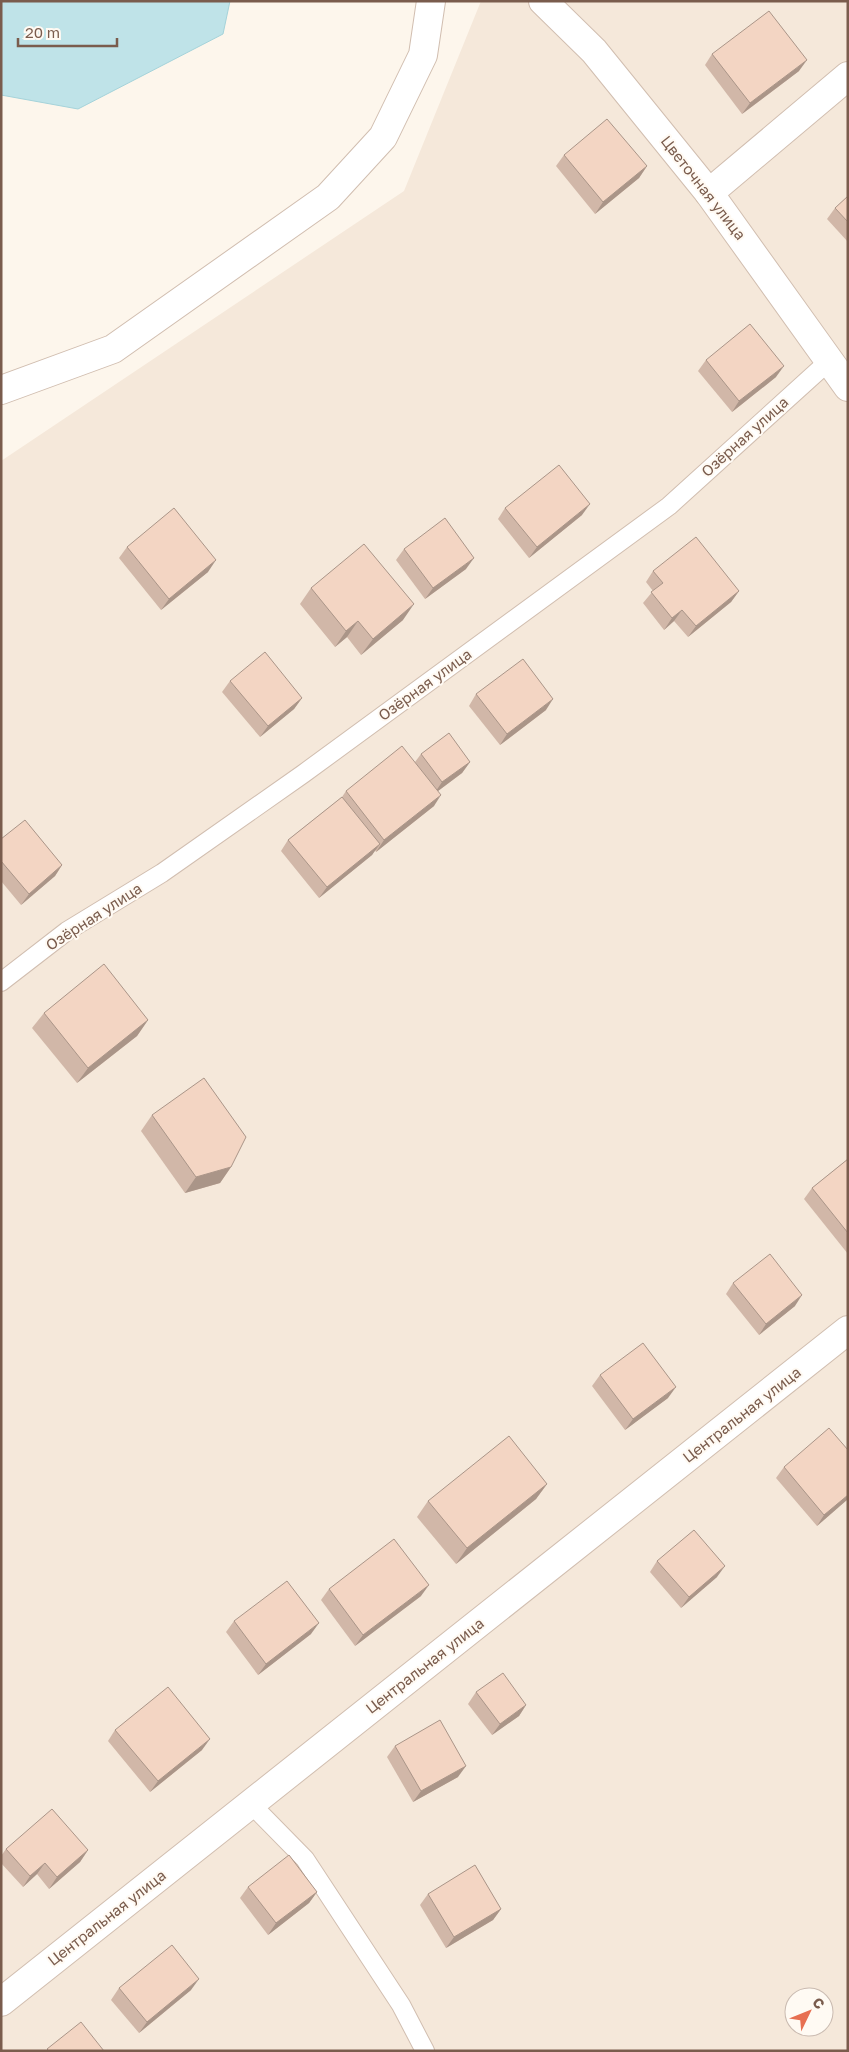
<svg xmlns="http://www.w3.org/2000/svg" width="849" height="2052" font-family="'Golos Text',sans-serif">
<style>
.residential{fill:#f5e8da;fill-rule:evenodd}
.water{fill:#bfe3e8;stroke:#a5d3da}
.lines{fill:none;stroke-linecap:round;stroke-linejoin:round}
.service-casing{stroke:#d1beb0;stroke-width:20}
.minor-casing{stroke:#d1beb0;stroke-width:30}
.service{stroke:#fff;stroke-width:18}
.minor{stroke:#fff;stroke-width:28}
.wall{fill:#d1b7a8}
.shaded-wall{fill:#aa9588}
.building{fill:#f3d5c3;stroke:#aa9588}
.labels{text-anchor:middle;stroke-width:4;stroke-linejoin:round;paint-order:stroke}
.street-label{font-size:15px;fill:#7a5c4d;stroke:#fffaf3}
</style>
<rect width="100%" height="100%" fill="#fdf6ec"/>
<path class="residential" d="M481,1H848V2051H1V461L404,191ZM794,1997H824V2027H794Z"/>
<path class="water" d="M1,1H230L223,34L78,109L1,95Z"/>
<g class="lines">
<g class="service-casing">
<g id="service">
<path d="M1,982L67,931L162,873L303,774L669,506L829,361"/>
<path d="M251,1804L305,1859L401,2005L425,2051"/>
</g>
</g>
<g class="minor-casing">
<g id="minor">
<path d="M543,1L594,51L709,193L848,387"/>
<path d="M709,193L848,76"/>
<path d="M1,390L113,349L328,197L383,137L423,55L431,1"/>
<path d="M1,2002L848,1330"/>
</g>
</g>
<use href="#service" class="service"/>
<use href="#minor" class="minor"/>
</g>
<g class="wall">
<path d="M712,54L799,71L742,114L705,65Z"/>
<path d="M564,155L647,166L639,178L595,214L556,166Z"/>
<path d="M848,196V242L827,219L835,208Z"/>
<path d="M706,360L776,377L732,412L698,371Z"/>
<path d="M505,508L582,515L529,558L498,519Z"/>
<path d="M127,547L208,572L161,610L119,558Z"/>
<path d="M404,549L466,569L425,599L396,560Z"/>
<path d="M653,571L739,591L731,602L688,637L674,621L664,630L643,603L653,591L646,582Z"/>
<path d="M311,588L403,620L361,655L347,637L335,647L300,604Z"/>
<path d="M230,681L302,698L294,709L260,737L222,692Z"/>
<path d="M476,694L546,710L500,745L469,706Z"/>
<path d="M421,754L470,762L462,773L438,791L434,806L376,852L375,850L372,855L319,898L281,851L288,840L342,797L346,791L415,762Z"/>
<path d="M1,839L62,865L55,876L21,905L1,881Z"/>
<path d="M44,1013L148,1020L137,1036L77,1083L32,1028Z"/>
<path d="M152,1115L231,1167L220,1183L185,1193L141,1131Z"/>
<path d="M848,1159V1254L804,1199L812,1188Z"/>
<path d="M733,1283L795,1306L759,1335L726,1294Z"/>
<path d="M600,1375L668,1398L625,1430L592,1386Z"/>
<path d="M848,1450V1499L817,1526L776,1478L784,1467Z"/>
<path d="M547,1484L536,1499L456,1564L417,1517L428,1501Z"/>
<path d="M657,1561L717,1577L681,1608L650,1572Z"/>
<path d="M329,1589L421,1596L355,1646L321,1600Z"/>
<path d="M234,1621L311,1634L258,1675L226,1632Z"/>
<path d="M476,1692L526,1705L519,1716L492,1735L468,1704Z"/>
<path d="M115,1730L202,1750L150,1792L108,1741Z"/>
<path d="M395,1746L458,1777L413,1802L387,1757Z"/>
<path d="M6,1849L88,1850L80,1862L49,1889L37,1874L23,1887L1,1863V1856Z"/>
<path d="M248,1887L317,1892L309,1903L268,1935L240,1898Z"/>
<path d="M428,1894L501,1909L493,1920L446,1948L420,1905Z"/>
<path d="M119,1988L191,1990L139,2033L111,2000Z"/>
</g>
<g class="shaded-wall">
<path d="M807,60L799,71L742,114L750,103Z"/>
<path d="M647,166L639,178L595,214L603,202Z"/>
<path d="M784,366L776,377L732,412L739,401Z"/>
<path d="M590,504L582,515L529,558L537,547Z"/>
<path d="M474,558L466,569L425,599L433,588Z"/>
<path d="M216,560L208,572L161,610L169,599Z"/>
<path d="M739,591L731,602L688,637L696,626Z"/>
<path d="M414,604L403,620L361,655L373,639Z"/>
<path d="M682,610L674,621L664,630L672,618Z"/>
<path d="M358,621L347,637L335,647L346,631Z"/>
<path d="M302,698L294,709L260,737L268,726Z"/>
<path d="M553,699L546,710L500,745L507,734Z"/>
<path d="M470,762L462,773L434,794L442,782Z"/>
<path d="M441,795L434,806L376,852L384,840Z"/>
<path d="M380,844L372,855L319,898L327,887Z"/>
<path d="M62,865L55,876L21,905L29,894Z"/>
<path d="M148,1020L137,1036L77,1083L88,1068Z"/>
<path d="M231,1167L220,1183L185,1193L196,1177Z"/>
<path d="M802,1295L795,1306L759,1335L766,1324Z"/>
<path d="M676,1387L668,1398L625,1430L633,1419Z"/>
<path d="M547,1484L536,1499L456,1564L467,1548Z"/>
<path d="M848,1495V1499L817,1526L824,1515Z"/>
<path d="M725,1566L717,1577L681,1608L689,1597Z"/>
<path d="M429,1585L421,1596L355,1646L363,1635Z"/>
<path d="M319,1623L311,1634L258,1675L266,1664Z"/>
<path d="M526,1705L519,1716L492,1735L500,1724Z"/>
<path d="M210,1739L202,1750L150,1792L158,1781Z"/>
<path d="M466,1766L458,1777L413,1802L421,1791Z"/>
<path d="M88,1850L80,1862L49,1889L57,1877Z"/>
<path d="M45,1863L37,1874L23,1887L30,1876Z"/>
<path d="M317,1892L309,1903L268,1935L276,1923Z"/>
<path d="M501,1909L493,1920L446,1948L454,1937Z"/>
<path d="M199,1979L191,1990L139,2033L147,2022Z"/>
</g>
<g class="building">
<path d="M769,11L807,60L750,103L712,54Z"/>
<path d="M607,119L647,166L603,202L564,155Z"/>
<path d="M848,196V222L835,208Z"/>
<path d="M750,324L784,366L739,401L706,360Z"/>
<path d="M559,465L590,504L537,547L505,508Z"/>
<path d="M174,508L216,560L169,599L127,547Z"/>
<path d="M445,518L474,558L433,588L404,549Z"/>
<path d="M696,537L739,591L696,626L682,610L672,618L651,592L663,583L653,571Z"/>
<path d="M364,544L414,604L373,639L358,621L346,631L311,588Z"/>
<path d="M265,652L302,698L268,726L230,681Z"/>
<path d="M523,659L553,699L507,734L476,694Z"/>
<path d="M449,733L470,762L442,782L421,754Z"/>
<path d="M402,746L441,795L384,840L346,791Z"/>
<path d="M342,797L380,844L327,887L288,840Z"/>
<path d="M25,820L62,865L29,894L1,861V839Z"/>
<path d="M104,964L148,1020L88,1068L44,1013Z"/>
<path d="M204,1078L246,1137L231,1167L196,1177L152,1115Z"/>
<path d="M848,1159V1233L812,1188Z"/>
<path d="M770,1254L802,1295L766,1324L733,1283Z"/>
<path d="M643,1343L676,1387L633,1419L600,1375Z"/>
<path d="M829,1428L848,1450V1495L824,1515L784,1467Z"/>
<path d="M509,1436L547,1484L467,1548L428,1501Z"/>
<path d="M694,1530L725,1566L689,1597L657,1561Z"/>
<path d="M394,1539L429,1585L363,1635L329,1589Z"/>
<path d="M287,1581L319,1623L266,1664L234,1621Z"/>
<path d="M503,1673L526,1705L500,1724L476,1692Z"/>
<path d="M168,1687L210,1739L158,1781L115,1730Z"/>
<path d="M440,1720L466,1766L421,1791L395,1746Z"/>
<path d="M52,1809L88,1850L57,1877L45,1863L30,1876L6,1849Z"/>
<path d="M289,1855L317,1892L276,1923L248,1887Z"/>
<path d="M475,1865L501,1909L454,1937L428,1894Z"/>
<path d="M172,1945L199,1979L147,2022L119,1988Z"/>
<path d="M81,2022L104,2051H49L47,2049Z"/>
</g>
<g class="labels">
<g class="street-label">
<text transform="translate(703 188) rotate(52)" y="5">Цветочная улица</text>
<text transform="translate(745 437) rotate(-42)" y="5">Озёрная улица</text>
<text transform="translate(425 685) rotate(-36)" y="5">Озёрная улица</text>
<text transform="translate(94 917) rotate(-33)" y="5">Озёрная улица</text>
<text transform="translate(742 1415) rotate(-38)" y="5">Центральная улица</text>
<text transform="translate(425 1666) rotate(-38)" y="5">Центральная улица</text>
<text transform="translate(107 1918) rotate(-38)" y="5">Центральная улица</text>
</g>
</g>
<rect width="849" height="2052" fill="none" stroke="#7a5c4d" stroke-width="5"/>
<g transform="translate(809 2012) rotate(47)"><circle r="24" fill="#fffaf3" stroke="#cabbb1"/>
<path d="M0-4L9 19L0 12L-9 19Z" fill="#e76f51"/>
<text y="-8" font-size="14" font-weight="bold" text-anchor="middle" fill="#7a5c4d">С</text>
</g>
<path d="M18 38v8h99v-8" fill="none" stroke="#7a5c4d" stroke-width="2.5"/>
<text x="25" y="38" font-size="15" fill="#7a5c4d" stroke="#fffaf3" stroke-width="4" paint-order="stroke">20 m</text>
</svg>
